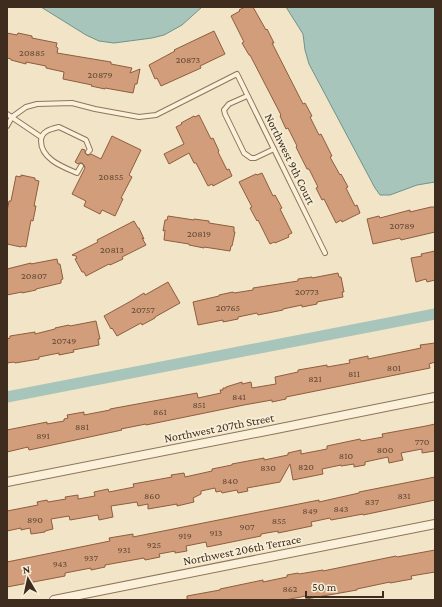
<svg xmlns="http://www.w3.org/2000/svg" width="442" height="607" font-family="'Crimson Pro',serif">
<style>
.water{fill:#a8c5bc;stroke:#6e948a}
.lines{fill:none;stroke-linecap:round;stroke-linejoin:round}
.canal{stroke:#a8c5bc;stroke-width:11}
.building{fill:#d29d7a;stroke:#8f5d3e}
.service-casing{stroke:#8f755a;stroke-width:6}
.minor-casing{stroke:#8f755a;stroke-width:10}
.service{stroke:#fbf1db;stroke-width:4}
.minor{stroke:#fbf1db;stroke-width:8}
.labels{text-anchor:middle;stroke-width:3.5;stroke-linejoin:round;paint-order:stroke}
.number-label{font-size:10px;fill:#634936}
.street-label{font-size:12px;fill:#3e2d1f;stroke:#f8eed7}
</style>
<rect width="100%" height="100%" fill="#f1e4c7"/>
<g class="water">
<path d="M41,7H202L182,25L164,35L152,38L114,43L99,41L86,35Z"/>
<path d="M286,7H435V182L417,185L390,195H380L375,188L309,64L305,50L303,34Z"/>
</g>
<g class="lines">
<path class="canal" d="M7,397L435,314"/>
</g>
<g class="building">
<path d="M245,7H253L266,30L267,29L274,43H272L303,104L305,103L312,116L310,117L319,135L321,134L332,156L330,157L340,175L341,174L348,187L346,188L355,206L357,205L360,213L342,222L341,220L336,223L324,199L322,200L316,188L318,187L309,169H307L296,147L297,146L288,128L286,129L280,116L281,115L250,55H249L242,43L244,42L231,16L240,11L239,10Z"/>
<path d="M214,31L225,54L200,66L201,68L161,86L157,78L155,79L149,65L175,51L174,50Z"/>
<path d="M7,33L17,35L18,33L32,36V38L57,43L56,47L58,48L57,53L111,62V64L132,68L130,73L140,69L137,84H135L133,93L105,88V89L91,86L92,85L63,79L64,72L46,68V66L26,62V64L11,60V59L7,58Z"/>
<path d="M199,115L211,139L213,138L219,151L218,152L227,170L229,169L232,176L213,186L212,184L208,186L196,163H194L189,153L169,164L164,154L184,144L176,127L182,124L181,123L194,116L195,117Z"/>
<path d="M112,136L141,150L129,175L132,177L121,198L123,199L115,216L102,210L100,214L84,206L86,201L72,194L85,168L84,165L82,163H80L78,164L75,162L82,149L85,150V153L87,155H89L91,154L101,159Z"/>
<path d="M262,173L273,196L275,195L282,208L280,209L292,233L288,235L289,237L275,243L274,242L270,244L258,220L257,221L250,208L252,207L239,182L256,174L257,175Z"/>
<path d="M21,175L35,178V180L39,181L34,206H36L33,221L31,220L26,247L22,246L21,247L7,244V211L9,201H11L16,176L21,177Z"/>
<path d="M431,207H435V232L401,240L400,238L373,244L367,219L379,216L380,218L410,210V212Z"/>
<path d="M168,216L194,220V219L209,221V223L234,227V232H235L232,246H231L230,251L204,247V248L189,245V244L164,240L165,230L163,231L165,220H167Z"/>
<path d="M134,221L138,228H139L144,239L142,238L146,245L122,257L123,259L110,265L109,264L86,276L84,272H82L75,259L77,258L76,256L72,255L98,242L97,240Z"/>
<path d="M435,251V280L427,282L426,279L416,282L411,258L422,256L421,254Z"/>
<path d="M57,259L58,264H60L63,279L61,280V283L36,289V290L22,293V292L7,295V269L31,263V264Z"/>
<path d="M338,273L339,277H341L344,292H342L343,297L317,302V304L302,307V305L283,309V310L258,315L257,313L238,317V319L223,322V320L198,325L193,302L219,296V295L233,292L234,293L253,290V288L298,281V279L312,277V278Z"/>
<path d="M168,282L180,303L155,317V318L142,325L141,323L117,336L112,328L111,329L104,316L131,301L144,293L145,295Z"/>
<path d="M96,321L100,339H98L99,345L73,350L74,352L59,355V353L39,357V359L15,363L14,362L7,363V339L10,338V336L35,332V334L55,329V328L69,325L70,326Z"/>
<path d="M435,343V362L429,364L430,368L286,397V399L272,402V400L244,405L146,425V424L121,429L122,430L29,450L28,447L7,452V430L47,422V424L64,421V419L68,418L67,415L84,412V415L110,410V409L197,393L198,398L221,393L220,390H223V388H226V387L242,382V384L251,382L252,388L276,384L275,377L298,372V370L327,365V367L350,363L349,360L368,356V359L421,348L420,345Z"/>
<path d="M435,424V451L422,453V449L401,453L403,460L389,463L388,457L365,462V465L354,467V464L341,466V465L322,469L323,474L293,480L290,464L280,482L247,488L248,491L238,493L237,490L222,493L221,491L216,492L215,488L201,491V494L193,498L194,502L177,506V504L148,509V504L138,506L137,502L111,506L113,517L99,520L98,515L70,520L69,516L51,519L53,529L45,531V532L31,534L30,528L21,530V528L7,531V511L38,505L37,502L47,500L48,502L66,499L65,497L78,495V499L95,496L94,492L108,489L109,492L134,487L133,484L172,477L171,475L184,473L185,477L212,471V469L232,465V464L264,458V460L288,455V453L301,450V454L327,449V446L360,439L361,441L383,437L382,434L426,426Z"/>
<path d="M435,477V500L363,515V514L331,520L330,518L311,522L312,526L278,533V531L261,534V536L207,547L206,542L186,546L187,551L175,553V551L159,554L160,557L145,560L144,558L105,565V567L91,570V568L65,573V576L7,587V562L110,541L109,538L133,534V537L319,500V502L359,493V492Z"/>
<path d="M435,550V572L411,576L412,579L390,583V582L357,589V590L306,599V596L285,600H187V596L220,590V589L263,580V582L287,577V575L298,573L299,574L323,570V571L396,556L397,557Z"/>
</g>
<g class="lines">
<g class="service-casing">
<g id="service">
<path d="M247,96L229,104L224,110L225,114L244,153L251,158H255L274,149"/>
<path d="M7,114L41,137"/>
<path d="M7,126L12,117L26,107L37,104L72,103L95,109L139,117L156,115L237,74L325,253"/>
<path d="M81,166L77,173C63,167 41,159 41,141C41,131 51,129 59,127L86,140L90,150L88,152"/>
</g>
</g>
<g class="minor-casing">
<g id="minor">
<path d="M7,482L276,429L435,397"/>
<path d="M54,600L435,524"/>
</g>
</g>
<use href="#service" class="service"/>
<use href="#minor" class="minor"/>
</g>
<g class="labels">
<g class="number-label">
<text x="32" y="56">20885</text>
<text x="188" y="63">20873</text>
<text x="100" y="78">20879</text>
<text x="111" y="180">20855</text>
<text x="402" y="229">20789</text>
<text x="199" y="237">20819</text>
<text x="112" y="253">20813</text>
<text x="34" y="279">20807</text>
<text x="307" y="295">20773</text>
<text x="228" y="311">20765</text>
<text x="143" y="313">20757</text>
<text x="64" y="344">20749</text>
<text x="394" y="371">801</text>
<text x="354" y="377">811</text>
<text x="315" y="382">821</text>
<text x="239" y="400">841</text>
<text x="199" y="408">851</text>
<text x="160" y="415">861</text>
<text x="82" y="430">881</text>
<text x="43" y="439">891</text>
<text x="422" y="445">770</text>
<text x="385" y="453">800</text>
<text x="346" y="459">810</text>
<text x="306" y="470">820</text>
<text x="268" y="471">830</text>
<text x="230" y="484">840</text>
<text x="152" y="499">860</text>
<text x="404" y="499">831</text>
<text x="372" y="505">837</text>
<text x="341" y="512">843</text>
<text x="310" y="514">849</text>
<text x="35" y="523">890</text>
<text x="279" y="524">855</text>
<text x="247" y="530">907</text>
<text x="216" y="536">913</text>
<text x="185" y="539">919</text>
<text x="154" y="548">925</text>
<text x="124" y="553">931</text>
<text x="91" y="561">937</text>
<text x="60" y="567">943</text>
<text x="290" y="592">862</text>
</g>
<g class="street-label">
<text transform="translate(290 159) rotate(64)" y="4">Northwest 9th Court</text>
<text transform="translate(219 428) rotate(-11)" y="4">Northwest 207th Street</text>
<text transform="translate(242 550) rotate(-11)" y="4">Northwest 206th Terrace</text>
</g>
</g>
<rect width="442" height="607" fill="none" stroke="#3e2d1f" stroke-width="16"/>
<g transform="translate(28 579) rotate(351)" stroke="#f8eed7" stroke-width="3" paint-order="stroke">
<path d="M0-3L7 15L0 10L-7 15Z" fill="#3e2d1f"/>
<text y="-6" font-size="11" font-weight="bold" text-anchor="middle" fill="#3e2d1f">N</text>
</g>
<path d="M306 591v6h77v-6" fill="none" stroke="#3e2d1f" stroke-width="2"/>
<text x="312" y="591" font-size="12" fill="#3e2d1f" stroke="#f8eed7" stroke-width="3" paint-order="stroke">50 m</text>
</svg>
